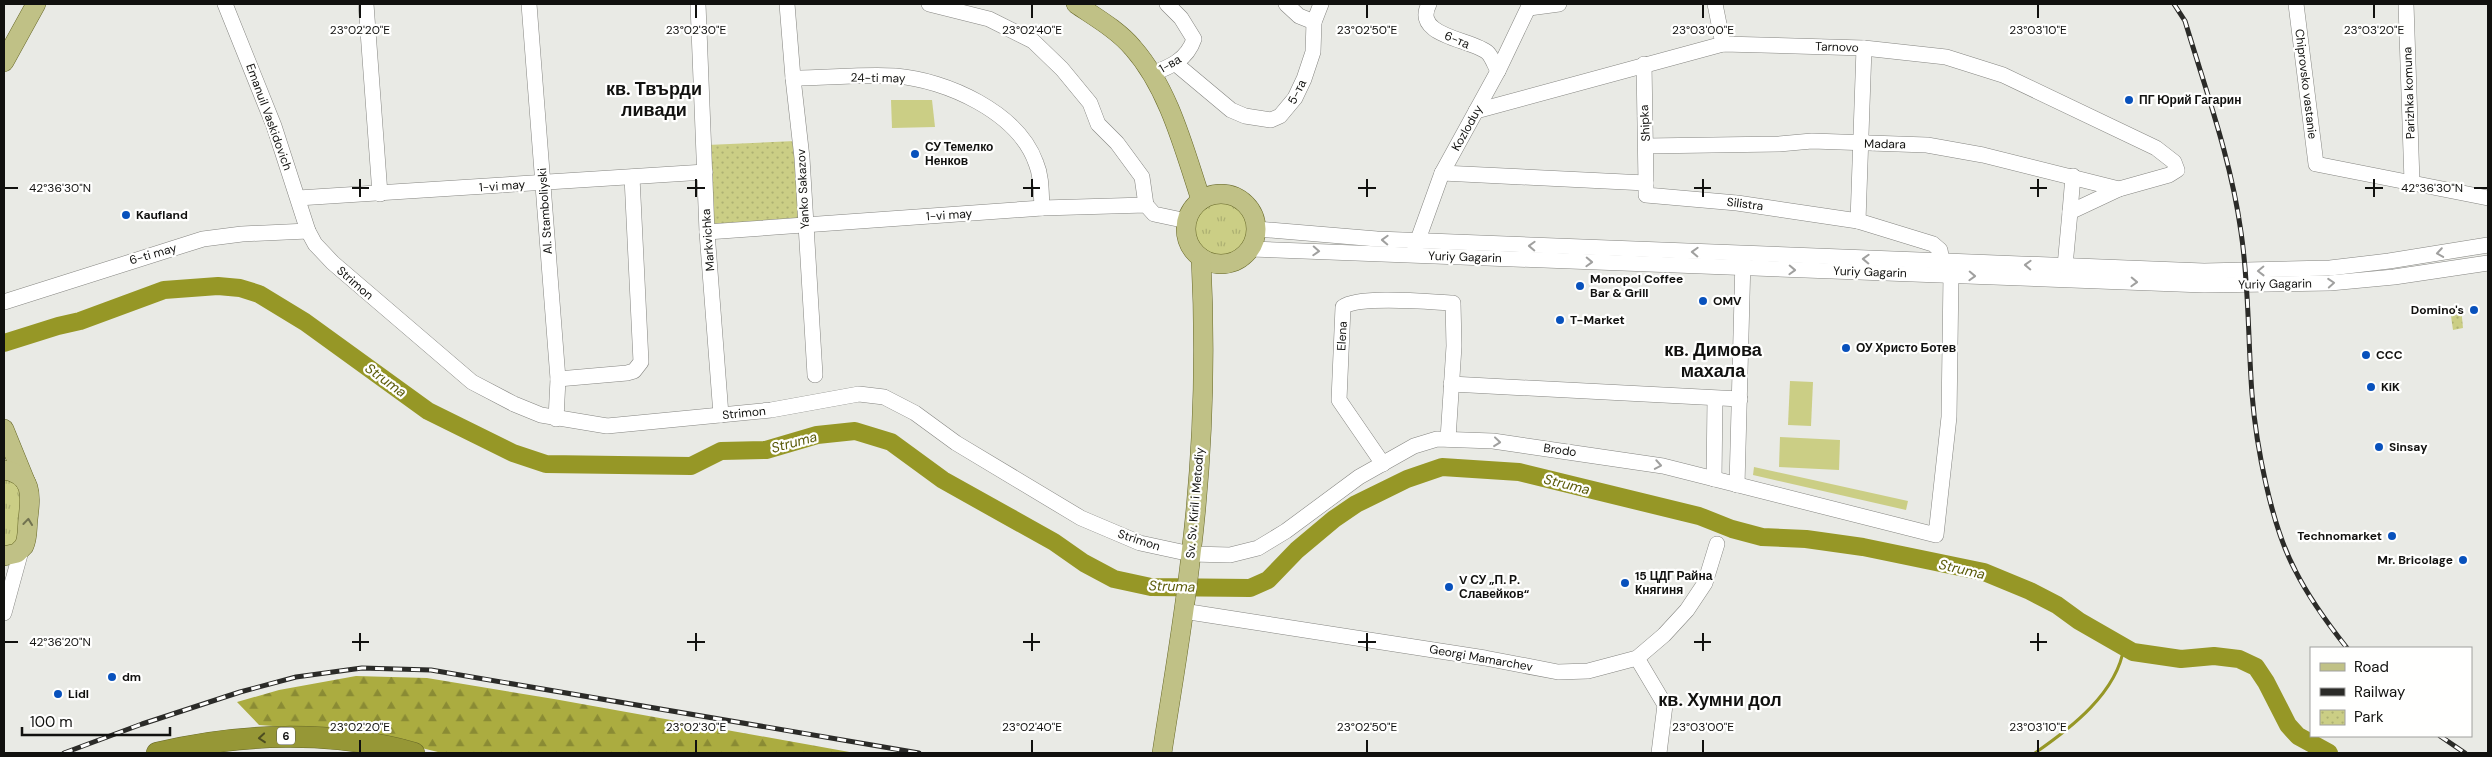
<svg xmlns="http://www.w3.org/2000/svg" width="2492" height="757" font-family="'DM Sans',sans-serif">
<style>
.grass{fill:url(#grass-tufts)}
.forest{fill:url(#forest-firs)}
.park{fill:url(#park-dots)}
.pitch{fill:#cbce85}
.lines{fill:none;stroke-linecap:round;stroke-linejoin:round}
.stream{stroke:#969726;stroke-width:3}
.river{stroke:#969726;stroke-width:18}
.minor-casing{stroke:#858581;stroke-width:16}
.major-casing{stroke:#676828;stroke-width:20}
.highway-casing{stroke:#676828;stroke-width:22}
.minor{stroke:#fff;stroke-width:15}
.major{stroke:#c0c186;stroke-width:19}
.highway{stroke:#969736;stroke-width:21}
.rail-casing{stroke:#2b2b28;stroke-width:5}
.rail{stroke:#fffffe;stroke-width:3;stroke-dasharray:9;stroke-linecap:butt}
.oneway{stroke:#a0a09f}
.oneway2{stroke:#717250}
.oneway3{stroke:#4d4d21}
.ticks{fill:none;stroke:#11110f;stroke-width:2}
.poi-dot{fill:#0851bc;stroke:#fffffe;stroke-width:2}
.labels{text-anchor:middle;stroke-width:4.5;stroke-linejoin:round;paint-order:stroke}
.shield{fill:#fffffe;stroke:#585857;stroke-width:1}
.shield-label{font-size:11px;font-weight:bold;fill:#11110f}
.street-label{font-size:12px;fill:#11110f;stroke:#fffffe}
.poi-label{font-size:12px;font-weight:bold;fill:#11110f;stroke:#fffffe;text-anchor:start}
.water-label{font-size:14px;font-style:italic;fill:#5b5b09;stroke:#fffffe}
.district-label{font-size:18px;font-weight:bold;fill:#11110f;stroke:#fffffe}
.ticks-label{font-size:12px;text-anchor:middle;fill:#11110f;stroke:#fffffe;stroke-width:4.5;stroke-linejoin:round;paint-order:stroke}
</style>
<defs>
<pattern id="grass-tufts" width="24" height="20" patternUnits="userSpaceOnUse" patternTransform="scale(1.25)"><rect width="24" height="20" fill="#cbce85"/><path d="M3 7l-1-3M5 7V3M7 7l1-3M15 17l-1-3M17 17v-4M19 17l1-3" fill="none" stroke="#adb072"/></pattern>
<pattern id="forest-firs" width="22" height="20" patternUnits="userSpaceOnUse" patternTransform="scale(1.25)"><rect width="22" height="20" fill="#abac40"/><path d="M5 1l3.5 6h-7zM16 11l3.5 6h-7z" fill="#8a8b34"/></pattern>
<pattern id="park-dots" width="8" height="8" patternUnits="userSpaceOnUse" patternTransform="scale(1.25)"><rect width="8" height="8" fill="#cbce85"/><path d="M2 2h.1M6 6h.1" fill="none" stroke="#adb072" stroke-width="1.8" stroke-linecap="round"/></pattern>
</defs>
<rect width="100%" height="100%" fill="#e9eae5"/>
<g class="grass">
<circle cx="1220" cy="230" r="28"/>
<path d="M4,477L23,487L21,533L13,546L4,548Z"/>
</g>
<path class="forest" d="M356,676L427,678L554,699L855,753H442L356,732L259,725L237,702L279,690Z"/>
<g class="park">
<path d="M795,141L799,221L711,226L707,145Z"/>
<path d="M2461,307L2463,328L2453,330L2450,309Z"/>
</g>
<g class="pitch">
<path d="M891,100H932L935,127L892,128Z"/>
<path d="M1790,381L1813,382L1811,426L1788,425Z"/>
<path d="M1780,437L1840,440L1839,470L1779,467Z"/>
<path d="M1754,467L1908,501L1906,510L1753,475Z"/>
</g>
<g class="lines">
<path class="stream" d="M2035,753C2071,728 2117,693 2124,647"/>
<path class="river" d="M4,343L58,326L80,321L164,290L218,286L240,288L259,294L305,322L428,411L513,453L546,464L691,466L721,451L766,450L817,435L855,431L891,442L943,480L1054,542L1084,563L1114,579L1151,587L1250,588L1268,580L1297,550L1334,519L1356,504L1407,479L1442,467L1519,472L1699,516L1732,529L1762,537L1806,539L1863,547L1984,572L2030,591L2057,605L2079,621L2133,652L2181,659L2214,656L2239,659L2256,667L2266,682L2288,725L2298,736L2329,753"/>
<g class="minor-casing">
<g id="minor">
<path d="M225,4L274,126L308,231L315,244L333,263L472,382L514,404L541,415L607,426L771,410L859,394L884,397L915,413L956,443L1081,518L1140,543L1191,554L1230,555L1258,548L1286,531L1359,477L1414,446L1437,439L1493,441L1663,466L1936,535L1949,417L1951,275"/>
<path d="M366,4L380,194"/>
<path d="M529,4L558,379L556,419"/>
<path d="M698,4L707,232L721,415"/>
<path d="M787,4L793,78L802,158L815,375"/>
<path d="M929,4L989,19L1033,41L1062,69L1090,103L1098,124L1117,143L1142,177L1146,205"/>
<path d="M1286,4L1299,16L1314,22"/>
<path d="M1429,4C1412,37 1473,39 1488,53C1492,57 1495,66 1498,71"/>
<path d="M1715,4L1723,44"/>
<path d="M2296,4L2316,164L2488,198"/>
<path d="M2406,4L2412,182"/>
<path d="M1529,8L1559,4"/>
<path d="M1176,64L1231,110L1245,116L1271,120L1280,116L1295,98L1304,79L1313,52L1314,22L1321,4"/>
<path d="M1644,64L1646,183"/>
<path d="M1151,74C1170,67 1187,60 1194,39L1181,18L1167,4"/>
<path d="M793,78C827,78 862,74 896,76C946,80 1018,112 1036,163C1042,177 1041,193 1042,208"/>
<path d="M1476,111L1723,44L1864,48L1946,57L2003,75L2156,148L2174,162L2177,170L2169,175L2119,189L2070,212L2065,266"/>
<path d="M1646,146L1779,144L1812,141L1927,145L1983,155L2119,189"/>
<path d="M1442,173L1646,183V195L1737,203L1858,221L1864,48"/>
<path d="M298,198L705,172"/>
<path d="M2070,212L2073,176"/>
<path d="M1858,221L1933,244L1940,250L1942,261"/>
<path d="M1257,229L1377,239L2204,271L2330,268L2389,261L2488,245"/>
<path d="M707,232L1042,208L1146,205L1154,214L1187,221"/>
<path d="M1415,248L1442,173L1498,71L1530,4"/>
<path d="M1251,249L2204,285L2330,283L2394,277L2488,263"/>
<path d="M4,302L203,239L242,234L308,231"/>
<path d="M558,379L627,373L634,371L641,362L632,177"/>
<path d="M1451,384L1740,399"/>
<path d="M1383,464L1339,400L1343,307C1360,295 1430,302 1453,303L1454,346L1448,439"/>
<path d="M1714,479L1715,399"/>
<path d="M1737,485L1743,259"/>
<path d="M1183,611L1485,658L1558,672L1588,671L1637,658L1664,635L1687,610L1705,583L1717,544"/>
<path d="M4,613L21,551"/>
<path d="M1637,658L1665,705L1659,753"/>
</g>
</g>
<g class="major-casing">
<g id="major">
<path d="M1076,4C1095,17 1118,30 1133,48C1169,89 1184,149 1201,200"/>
<path d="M4,62L36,4"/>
<circle cx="1221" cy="229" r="35"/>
<path d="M4,429L26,483"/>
<path d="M4,470C33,475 31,495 28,519C27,528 28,538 24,546L17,553L4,556"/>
<path d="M1162,753C1172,687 1184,620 1191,554C1203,456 1206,356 1201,258"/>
</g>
</g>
<g class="highway-casing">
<path id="highway" d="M157,753C240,733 331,730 414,753"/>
</g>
<use href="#minor" class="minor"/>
<use href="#major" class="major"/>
<use href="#highway" class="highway"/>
<g class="rail-casing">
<g id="rail">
<path d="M2174,4L2185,21C2206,91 2231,159 2241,232C2249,285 2248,341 2252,394C2256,445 2271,525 2295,570C2309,598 2328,624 2347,648"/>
<path d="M2440,736L2465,753"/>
<path d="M64,753L142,724L240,692L296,677L362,668L431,670L919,753"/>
</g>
</g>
<use href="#rail" class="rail"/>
</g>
<defs><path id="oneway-chevron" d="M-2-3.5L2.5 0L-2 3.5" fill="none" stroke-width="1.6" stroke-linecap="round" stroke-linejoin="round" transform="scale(1.25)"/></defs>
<g class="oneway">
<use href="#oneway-chevron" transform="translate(1385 240) rotate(-178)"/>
<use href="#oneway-chevron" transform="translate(1532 246) rotate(-178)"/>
<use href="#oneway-chevron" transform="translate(1316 251) rotate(3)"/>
<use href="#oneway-chevron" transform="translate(1695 252) rotate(-178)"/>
<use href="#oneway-chevron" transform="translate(2440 253) rotate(171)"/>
<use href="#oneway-chevron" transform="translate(1866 259) rotate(-178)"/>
<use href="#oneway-chevron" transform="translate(1589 262) rotate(2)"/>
<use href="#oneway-chevron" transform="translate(2028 265) rotate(-178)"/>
<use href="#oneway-chevron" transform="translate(1792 270) rotate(2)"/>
<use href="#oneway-chevron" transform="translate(2261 271) rotate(179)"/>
<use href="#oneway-chevron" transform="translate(1972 276) rotate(2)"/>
<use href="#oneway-chevron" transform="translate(2134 282) rotate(2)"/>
<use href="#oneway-chevron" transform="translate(2331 283) rotate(-4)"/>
<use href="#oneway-chevron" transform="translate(1497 442) rotate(6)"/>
<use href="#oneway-chevron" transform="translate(1658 465) rotate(10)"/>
</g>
<use class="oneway2" href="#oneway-chevron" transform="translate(28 522) rotate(-84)"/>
<use class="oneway3" href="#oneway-chevron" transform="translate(262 738) rotate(175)"/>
<path class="ticks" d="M360,5V18M696,5V18M1032,5V18M1367,5V18M1703,5V18M2038,5V18M2374,5V18M360,179V197M696,179V197M1032,179V197M1367,179V197M1703,179V197M2038,179V197M2374,179V197M5,188H18M352,188H369M687,188H705M1023,188H1040M1358,188H1376M1694,188H1711M2030,188H2047M2365,188H2383M2474,188H2487M360,633V651M696,633V651M1032,633V651M1367,633V651M1703,633V651M2038,633V651M5,642H18M352,642H369M687,642H705M1023,642H1040M1358,642H1376M1694,642H1711M2030,642H2047M360,740V752M696,740V752M1032,740V752M1367,740V752M1703,740V752M2038,740V752"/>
<g class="poi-dot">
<circle cx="2129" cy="100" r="5"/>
<circle cx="915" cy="154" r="5"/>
<circle cx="126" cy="215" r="5"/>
<circle cx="1580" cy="286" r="5"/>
<circle cx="1703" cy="301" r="5"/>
<circle cx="2474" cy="310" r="5"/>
<circle cx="1560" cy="320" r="5"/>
<circle cx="1846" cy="348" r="5"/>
<circle cx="2366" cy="355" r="5"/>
<circle cx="2371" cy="387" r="5"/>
<circle cx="2379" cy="447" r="5"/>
<circle cx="2392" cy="536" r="5"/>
<circle cx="2463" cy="560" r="5"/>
<circle cx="1625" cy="583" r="5"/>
<circle cx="1449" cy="587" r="5"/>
<circle cx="112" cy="677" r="5"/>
<circle cx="58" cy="694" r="5"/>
</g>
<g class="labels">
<rect class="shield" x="277" y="727.5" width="18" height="17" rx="4"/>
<g class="shield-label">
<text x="286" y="740">6</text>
</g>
<g class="street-label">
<text transform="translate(1457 40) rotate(23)" y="4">6-та</text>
<text transform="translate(1837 47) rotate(2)" y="4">Tarnovo</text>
<text transform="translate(1170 64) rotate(-30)" y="4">1-ва</text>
<text transform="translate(878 78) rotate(1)" y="4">24-ti may</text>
<text transform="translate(2306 84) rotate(83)" y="4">Chiprovsko vastanie</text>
<text transform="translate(1297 92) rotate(-63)" y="4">5-та</text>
<text transform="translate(2409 93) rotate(-92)" y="4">Parizhka komuna</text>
<text transform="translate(269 117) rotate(70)" y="4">Emanuil Vaskidovich</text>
<text transform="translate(1645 123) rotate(-93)" y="4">Shipka</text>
<text transform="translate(1467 128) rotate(-61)" y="4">Kozloduy</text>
<text transform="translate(1885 144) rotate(1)" y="4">Madara</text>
<text transform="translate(502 186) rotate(-4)" y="4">1-vi may</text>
<text transform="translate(803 189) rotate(-93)" y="4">Yanko Sakazov</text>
<text transform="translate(1745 204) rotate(7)" y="4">Silistra</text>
<text transform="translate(545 211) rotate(-94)" y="4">Al. Stamboliyski</text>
<text transform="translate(949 215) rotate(-4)" y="4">1-vi may</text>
<text transform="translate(708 240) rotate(-94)" y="4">Markvichka</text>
<text transform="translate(153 254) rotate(-16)" y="4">6-ti may</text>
<text transform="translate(1465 257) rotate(2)" y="4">Yuriy Gagarin</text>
<text transform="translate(1870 272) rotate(2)" y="4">Yuriy Gagarin</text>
<text transform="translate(355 283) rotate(41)" y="4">Strimon</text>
<text transform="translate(2275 284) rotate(-1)" y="4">Yuriy Gagarin</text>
<text transform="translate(1342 336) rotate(-87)" y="4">Elena</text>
<text transform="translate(744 413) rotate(-6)" y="4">Strimon</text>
<text transform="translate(1560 450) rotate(8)" y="4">Brodo</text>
<text transform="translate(1195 503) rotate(-85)" y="4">Sv. Sv. Kiril i Metodiy</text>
<text transform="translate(1139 540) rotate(18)" y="4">Strimon</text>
<text transform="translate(1481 658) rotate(10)" y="4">Georgi Mamarchev</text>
</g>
<g class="poi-label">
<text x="2139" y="104">ПГ Юрий Гагарин</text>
<text x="925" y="151">СУ Темелко<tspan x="925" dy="14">Ненков</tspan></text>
<text x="136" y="219">Kaufland</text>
<text x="1590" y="283">Monopol Coffee<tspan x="1590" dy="14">Bar &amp; Grill</tspan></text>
<text x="1713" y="305">OMV</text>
<text x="2464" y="314" text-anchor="end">Domino's</text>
<text x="1570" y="324">T-Market</text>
<text x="1856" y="352">ОУ Христо Ботев</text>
<text x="2376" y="359">CCC</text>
<text x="2381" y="391">KiK</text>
<text x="2389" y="451">Sinsay</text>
<text x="2382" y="540" text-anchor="end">Technomarket</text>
<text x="2453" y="564" text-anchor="end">Mr. Bricolage</text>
<text x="1635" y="580">15 ЦДГ Райна<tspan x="1635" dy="14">Княгиня</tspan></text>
<text x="1459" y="584">V СУ „П. Р.<tspan x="1459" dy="14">Славейков“</tspan></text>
<text x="122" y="681">dm</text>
<text x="68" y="698">Lidl</text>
</g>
<g class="water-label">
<text transform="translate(386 380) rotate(36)" y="5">Struma</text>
<text transform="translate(794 442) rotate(-15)" y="5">Struma</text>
<text transform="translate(1567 484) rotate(14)" y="5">Struma</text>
<text transform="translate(1962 569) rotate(13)" y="5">Struma</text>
<text transform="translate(1172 586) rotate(2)" y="5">Struma</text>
</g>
<g class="district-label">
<text x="654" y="95">кв. Твърди<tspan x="654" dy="21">ливади</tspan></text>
<text x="1713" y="356">кв. Димова<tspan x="1713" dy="21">махала</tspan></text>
<text x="1720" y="706">кв. Хумни дол</text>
</g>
</g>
<g class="ticks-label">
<text x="360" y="34">23°02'20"E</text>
<text x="696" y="34">23°02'30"E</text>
<text x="1032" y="34">23°02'40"E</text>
<text x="1367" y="34">23°02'50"E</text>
<text x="1703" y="34">23°03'00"E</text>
<text x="2038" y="34">23°03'10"E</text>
<text x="2374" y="34">23°03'20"E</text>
<text x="60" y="192">42°36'30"N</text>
<text x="2432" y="192">42°36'30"N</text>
<text x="60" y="646">42°36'20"N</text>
<text x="360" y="731">23°02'20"E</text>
<text x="696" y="731">23°02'30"E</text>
<text x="1032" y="731">23°02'40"E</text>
<text x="1367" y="731">23°02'50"E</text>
<text x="1703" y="731">23°03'00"E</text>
<text x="2038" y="731">23°03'10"E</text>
</g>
<rect width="2492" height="757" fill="none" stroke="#11110f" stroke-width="10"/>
<rect x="2310" y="647" width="162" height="90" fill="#fffffe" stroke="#a0a09e"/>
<rect x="2320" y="663" width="25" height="8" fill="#c0c186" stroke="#a0a09e"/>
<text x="2354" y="672" font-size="15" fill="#11110f">Road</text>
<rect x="2320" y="688" width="25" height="8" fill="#2b2b28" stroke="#a0a09e"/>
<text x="2354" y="697" font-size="15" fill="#11110f">Railway</text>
<rect x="2320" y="710" width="25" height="15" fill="url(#park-dots)" stroke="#a0a09e"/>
<text x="2354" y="722" font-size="15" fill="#11110f">Park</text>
<path d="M22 727v8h148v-8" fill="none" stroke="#11110f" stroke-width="2.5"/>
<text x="30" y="727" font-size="15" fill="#11110f" stroke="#fffffe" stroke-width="4" paint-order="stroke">100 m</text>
</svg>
